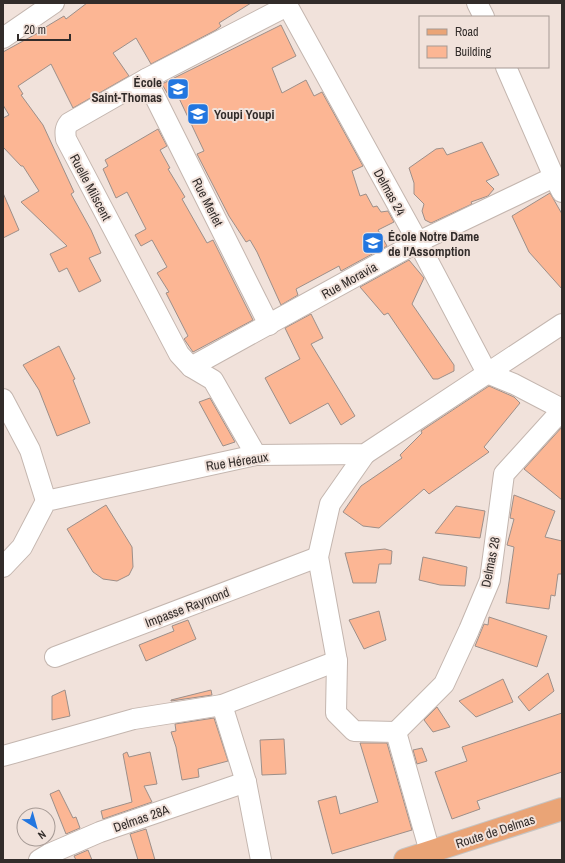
<svg xmlns="http://www.w3.org/2000/svg" width="565" height="863" font-family="'Archivo Narrow',sans-serif">
<style>
.building{fill:#fcb694;stroke:#9d8f89}
.lines{fill:none;stroke-linecap:round;stroke-linejoin:round}
.street-casing{stroke:#c4b6af;stroke-width:22}
.primary-casing{stroke:#c6c4c3;stroke-width:24}
.street{stroke:#fff;stroke-width:20}
.primary{stroke:#eaa476;stroke-width:22}
.labels{text-anchor:middle;stroke-width:4;stroke-linejoin:round;paint-order:stroke}
.poi-label{font-size:13px;font-weight:bold;fill:#322c2a;stroke:#f1e2db;text-anchor:start}
.street-label{font-size:13px;fill:#322c2a;stroke:#f1e2db}
</style>
<rect width="100%" height="100%" fill="#f1e2db"/>
<g class="building">
<path d="M87,3H251L219,23L221,26L216,30L151,64L136,38L113,53L129,76L73,108L51,64L18,86L23,94L21,95L43,125L74,192L71,194L91,230L101,253L89,258L101,281L79,292L67,268L59,272L50,254L67,246L21,202L39,191L23,166H21L3,147V118L9,115L3,105V52L45,29L44,28L64,16L66,19Z"/>
<path d="M281,25L296,56L272,68L282,93L306,80L314,96L322,92L363,166L352,171L360,196L366,194L373,207L377,206L381,212L388,211L394,222L378,230L387,246L341,271L339,266L296,289L298,295L281,305L257,252L250,240L246,242L229,216L197,154L204,151L177,94L170,98L162,84Z"/>
<path d="M158,129L167,146L160,150L170,168L168,169L185,197L182,199L207,243L213,240L253,320L193,352L184,339L188,336L166,293L169,292L157,273L167,267L152,240L141,246L135,235L146,229L127,192L116,198L103,169L108,166L105,160Z"/>
<path d="M482,142L499,175L486,181L494,189L488,196L471,202L472,204L431,223L425,220L422,211L424,204L414,194V183L409,168L436,149L443,148L447,155Z"/>
<path d="M3,193L19,230L3,238Z"/>
<path d="M550,193L562,214V289L529,252L512,216Z"/>
<path d="M409,260L424,278L412,304L454,365V371L438,379H433L388,313L384,315L360,287Z"/>
<path d="M311,314L323,338L311,344L355,416L341,425L328,403L290,424L265,378L300,359L285,328Z"/>
<path d="M59,346L75,379L73,380L90,423L57,436L39,390L23,365Z"/>
<path d="M489,386L514,397L520,403L484,447L489,452L429,494L424,489L379,528L363,526L343,512L361,486L402,458L400,455L422,433L421,431Z"/>
<path d="M210,398L235,442L223,446L199,402Z"/>
<path d="M562,427V500L524,469Z"/>
<path d="M514,495L555,511L545,537L562,541V574H558L555,596L551,595L549,609L506,603L514,547L507,545L514,519L510,518Z"/>
<path d="M106,505L132,547L133,567L129,575L117,581L103,579L93,572L67,529Z"/>
<path d="M456,506L485,511L480,538L435,533Z"/>
<path d="M385,549L392,551L391,564H379L376,583H353L345,553Z"/>
<path d="M423,557L467,567L465,586L440,585L419,580Z"/>
<path d="M379,611L386,640L364,649L349,620Z"/>
<path d="M489,617L547,636L537,667L475,646L484,624L488,625Z"/>
<path d="M188,620L196,639L146,661L139,645L174,631L172,626Z"/>
<path d="M548,673L554,691L529,711L518,697Z"/>
<path d="M503,679L513,702L476,717L459,701Z"/>
<path d="M65,690L70,716L52,720V696Z"/>
<path d="M211,690L212,695L171,701V700Z"/>
<path d="M437,707L450,727L433,732L424,720Z"/>
<path d="M562,713V772L477,801L480,809L452,819L435,772L467,761L462,747Z"/>
<path d="M214,718L228,761L198,769L199,777L182,780L176,747L171,732L176,731L175,724Z"/>
<path d="M284,739L286,774L262,775L260,740Z"/>
<path d="M360,743H387L412,830L332,854L318,801L336,796L340,814L378,802Z"/>
<path d="M422,748L427,761L417,764L413,750Z"/>
<path d="M127,752L129,757L150,752L157,784L144,786L152,802L103,819L101,811L132,802L123,754Z"/>
<path d="M59,790L73,818L76,817L80,828L66,834L50,794Z"/>
<path d="M146,829L155,860H138L130,834Z"/>
<path d="M88,850L92,860H76L74,856Z"/>
</g>
<g class="lines">
<g class="street-casing">
<g id="street">
<path d="M286,3L418,242L487,373L514,384L562,409"/>
<path d="M477,3L484,17"/>
<path d="M3,38L54,3"/>
<path d="M506,67L554,177L562,192"/>
<path d="M146,79L269,325"/>
<path d="M191,367L418,242L554,177"/>
<path d="M3,399L30,450L46,501"/>
<path d="M365,454L330,504L318,557L337,661L336,713L354,731L396,732L444,684L469,630L490,580L504,474L562,410"/>
<path d="M256,455L213,380L191,367L179,354L66,139C65,132 65,128 69,123L146,79L287,6"/>
<path d="M3,567L22,547L46,501L256,455L365,454L562,324"/>
<path d="M55,657L318,557"/>
<path d="M222,705L246,782L261,860"/>
<path d="M396,732L430,852"/>
<path d="M3,756L134,719L222,705L337,661"/>
<path d="M39,860L49,854L100,832L246,782"/>
</g>
</g>
<g class="primary-casing">
<path id="primary" d="M405,860L562,809"/>
</g>
<use href="#street" class="street"/>
<use href="#primary" class="primary"/>
</g>
<defs>
<g id="school-square" transform="scale(1.15)"><rect x="-9" y="-9" width="18" height="18" rx="4" fill="#2276e0" stroke="#f1e2db"/><path d="M0-5L7-2L0 1L-7-2ZM-4 1L0 2.5L4 1V4Q0 6-4 4Z" fill="#fff"/></g>
</defs>
<g fill-rule="evenodd">
<use href="#school-square" x="178" y="89"/>
<use href="#school-square" x="198" y="114"/>
<use href="#school-square" x="373" y="243"/>
</g>
<g class="labels">
<g class="poi-label">
<text x="162" y="87" text-anchor="end">École<tspan x="162" dy="15">Saint-Thomas</tspan></text>
<text x="214" y="119">Youpi Youpi</text>
<text x="388" y="241">École Notre Dame<tspan x="388" dy="15">de l'Assomption</tspan></text>
</g>
<g class="street-label">
<text transform="translate(91 187) rotate(62)" y="5">Ruelle Milscent</text>
<text transform="translate(390 192) rotate(61)" y="5">Delmas 24</text>
<text transform="translate(208 202) rotate(63)" y="5">Rue Merlet</text>
<text transform="translate(349 280) rotate(-29)" y="5">Rue Moravia</text>
<text transform="translate(237 461) rotate(-9)" y="5">Rue Héreaux</text>
<text transform="translate(490 562) rotate(-79)" y="5">Delmas 28</text>
<text transform="translate(187 607) rotate(-21)" y="5">Impasse Raymond</text>
<text transform="translate(141 818) rotate(-19)" y="5">Delmas 28A</text>
<text transform="translate(495 831) rotate(-18)" y="5">Route de Delmas</text>
</g>
</g>
<rect width="565" height="863" fill="none" stroke="#322c2a" stroke-width="8"/>
<rect x="419" y="16" width="130" height="52" fill="#f1e2db" stroke="#a59994"/>
<rect x="427" y="29" width="20" height="6" fill="#eaa476" stroke="#a59994"/>
<text x="455" y="36" font-size="12" fill="#322c2a">Road</text>
<rect x="427" y="46" width="20" height="12" fill="#fcb694" stroke="#a59994"/>
<text x="455" y="56" font-size="12" fill="#322c2a">Building</text>
<g transform="translate(36 827) rotate(143)"><circle r="19" fill="#f1e2db" stroke="#a59994"/>
<path d="M0-3L7 15L0 10L-7 15Z" fill="#2276e0"/>
<text y="-6" font-size="11" font-weight="bold" text-anchor="middle" fill="#322c2a">N</text>
</g>
<path d="M18 34v6h52v-6" fill="none" stroke="#322c2a" stroke-width="2"/>
<text x="24" y="34" font-size="12" fill="#322c2a" stroke="#f1e2db" stroke-width="3" paint-order="stroke">20 m</text>
</svg>
